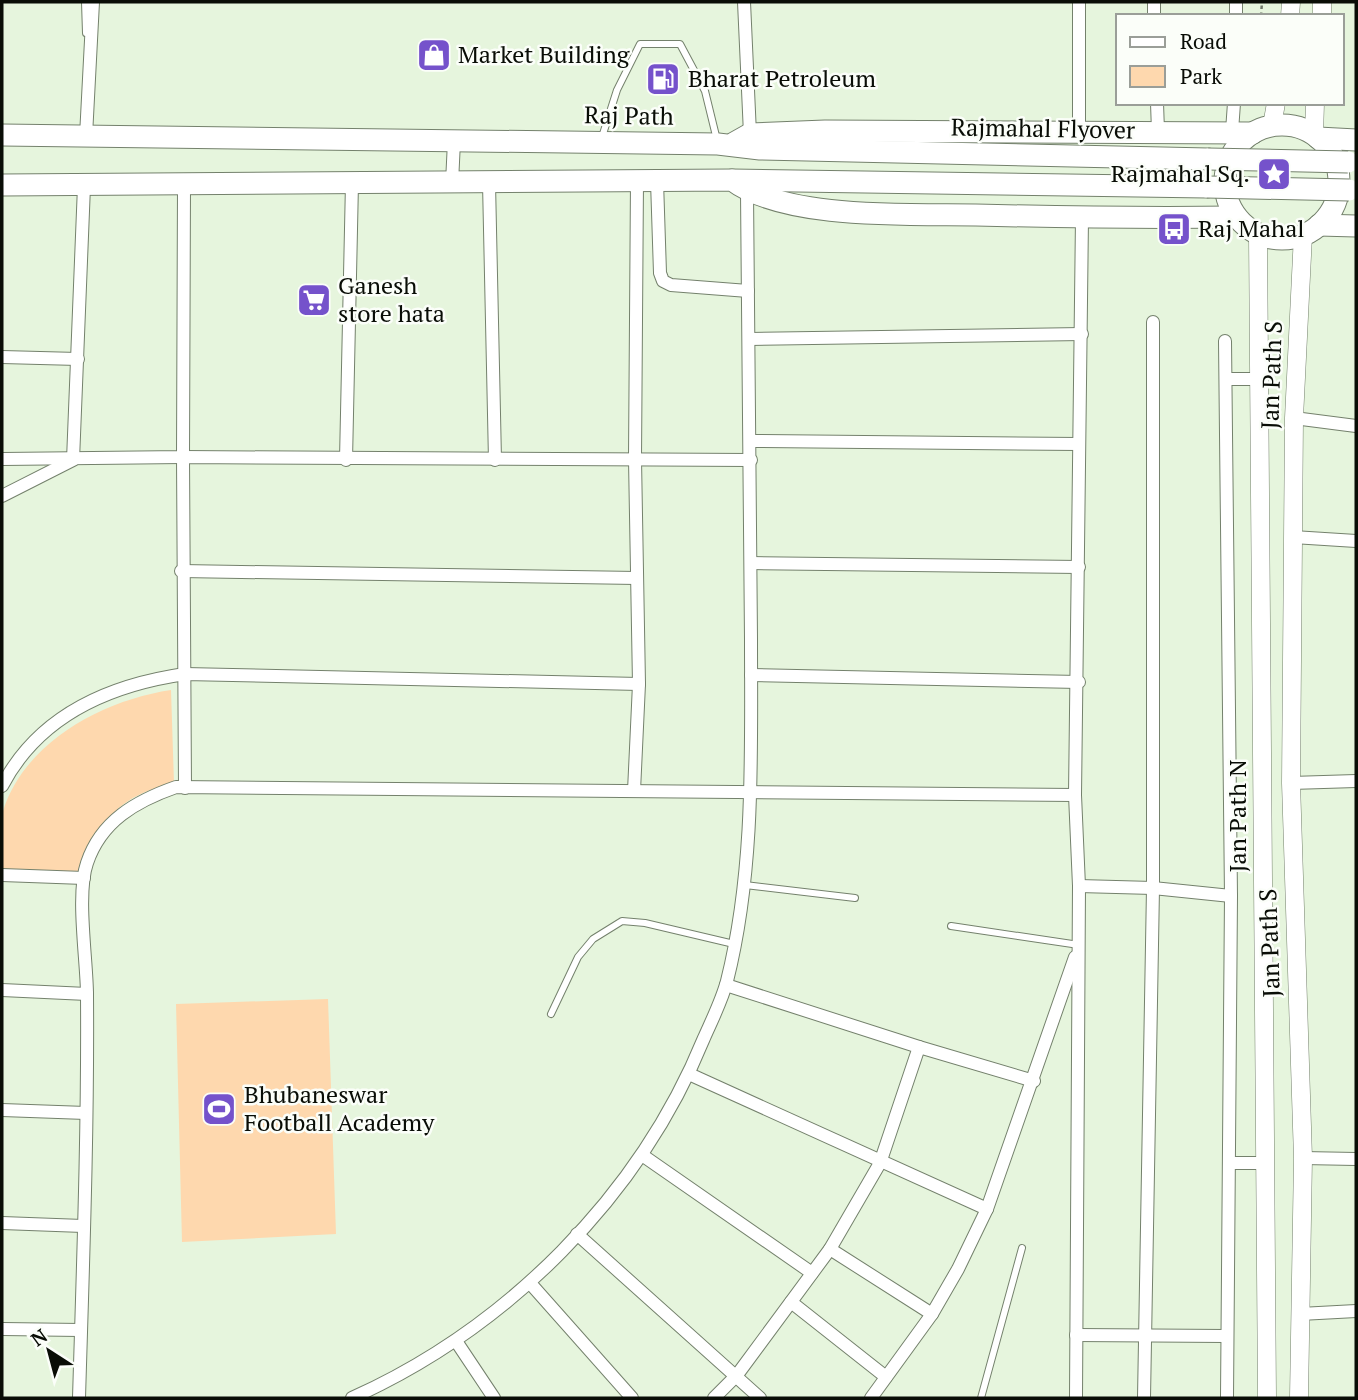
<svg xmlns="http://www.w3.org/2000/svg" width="1358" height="1400" font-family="'PT Serif',serif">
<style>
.green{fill:#fed8ae}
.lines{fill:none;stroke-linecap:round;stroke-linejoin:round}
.lane-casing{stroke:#74816c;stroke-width:8}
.street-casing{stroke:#74816c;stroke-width:14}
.secondary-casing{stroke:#74816c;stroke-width:19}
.primary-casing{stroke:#74816c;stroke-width:23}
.path{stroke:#70796a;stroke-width:2.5;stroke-dasharray:3.5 3.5;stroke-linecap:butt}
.lane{stroke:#fff;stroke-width:6}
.street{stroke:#fff;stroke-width:12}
.secondary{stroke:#fff;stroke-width:18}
.primary{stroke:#fff;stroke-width:21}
.primary-bridge-casing{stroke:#74816c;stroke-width:23;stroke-linecap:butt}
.primary-bridge{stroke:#fff;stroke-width:21}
.labels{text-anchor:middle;stroke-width:5;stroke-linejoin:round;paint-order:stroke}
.poi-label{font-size:24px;fill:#090d06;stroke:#fbfef9;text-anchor:start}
.street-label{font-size:24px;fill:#090d06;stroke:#fbfef9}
</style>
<rect width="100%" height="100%" fill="#e6f5dd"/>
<g class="green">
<path d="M171,690L174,783C115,797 102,821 78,873L2,871C2,853 0,828 3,811C25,741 104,700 171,690Z"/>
<path d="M328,999L336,1234L182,1242L176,1004Z"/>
</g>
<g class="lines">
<g class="lane-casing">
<g id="lane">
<path d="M85,2L86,33"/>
<path d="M602,137L617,90L640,44H680L705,91L717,140"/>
<path d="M745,885L855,898"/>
<path d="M951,926L1079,945"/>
<path d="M551,1014L578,957L593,939L622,921L645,923L734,944"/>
<path d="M981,1398L1022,1248"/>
</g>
</g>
<g class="street-casing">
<g id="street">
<path d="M744,2L750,134"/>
<path d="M1154,2V16"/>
<path d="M1236,2V16"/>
<path d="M1157,103L1158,131"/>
<path d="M1079,131V2"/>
<path d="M1232,131L1234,103"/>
<path d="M86,136L93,2"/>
<path d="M657,181L660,273L663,281L671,285L748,291"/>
<path d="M452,183L454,141"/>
<path d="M489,183L495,460"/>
<path d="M749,339L1082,334"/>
<path d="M1225,341L1231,896L1227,1398"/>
<path d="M2,357L78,359"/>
<path d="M1226,379H1259"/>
<path d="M1294,418L1356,426"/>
<path d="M752,441L1079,444"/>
<path d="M2,459L183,457L184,186"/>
<path d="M346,460L352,183"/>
<path d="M2,496L73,460L84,186"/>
<path d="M1293,537L1356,541"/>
<path d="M751,563L1079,567"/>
<path d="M181,571L637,578"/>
<path d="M751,675L1079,682"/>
<path d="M1291,783L1356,781"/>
<path d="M2,786C39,715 109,685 185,674L639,684"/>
<path d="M185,788L183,457L751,460"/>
<path d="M634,791L639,684L635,459L637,181"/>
<path d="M2,875L84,878"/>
<path d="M1079,886L1153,888L1231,896"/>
<path d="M2,990L87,994"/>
<path d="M919,1047L1034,1081"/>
<path d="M689,1074L987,1209"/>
<path d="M2,1110L86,1113"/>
<path d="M642,1155L812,1273"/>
<path d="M1303,1158L1356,1159"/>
<path d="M1229,1163H1265"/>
<path d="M2,1223L83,1226"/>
<path d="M577,1234L760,1398"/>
<path d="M830,1249L932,1314"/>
<path d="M530,1283L632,1398"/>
<path d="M791,1302L886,1377"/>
<path d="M1300,1314L1356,1311"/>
<path d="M2,1329L81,1330"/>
<path d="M1076,1335L1226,1336"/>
<path d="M456,1341L494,1398"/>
<path d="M79,1398C83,1264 88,1130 87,995C87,961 76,894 87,863C101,821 136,801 176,787L1075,795"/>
<path d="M352,1398C507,1328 639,1197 704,1038C712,1020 722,1000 727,981C755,869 751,753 751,639C751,490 749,341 747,192"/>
<path d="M714,1398L737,1375L830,1249L880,1163L919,1047L726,985"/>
<path d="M871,1398L932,1314L958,1269L987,1209L1075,957"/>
<path d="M1076,1398L1079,886L1075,795L1082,218"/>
<path d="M1144,1398L1153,888V322"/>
</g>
</g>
<g class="secondary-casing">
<g id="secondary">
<path d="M1290,16L1291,2"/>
<path d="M1322,16V2"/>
<path d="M1272,126L1276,103"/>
<path d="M1314,135L1315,103"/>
<path d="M1258,234L1267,1398"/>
<path d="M1299,1398L1303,1158L1291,783L1294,418L1303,235"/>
</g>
</g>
<g class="primary-casing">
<g id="primary">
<circle cx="1282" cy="182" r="57"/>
<path d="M2,135L718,144L760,149L1208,159"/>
<path d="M1318,138L1356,140"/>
<path d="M734,143L750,134L825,131L1253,133"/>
<path d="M732,180L1207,187"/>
<path d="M2,185L732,180C785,220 909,214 976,215C1062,217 1149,218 1236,217"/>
<path d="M1319,225L1356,226"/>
</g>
</g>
<path class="path" d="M1261,16L1262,2"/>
<use href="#lane" class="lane"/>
<use href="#street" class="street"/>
<use href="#secondary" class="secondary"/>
<use href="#primary" class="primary"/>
<g class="primary-bridge-casing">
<g id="primary-bridge">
<path d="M1208,159L1348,162"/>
<path d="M1207,187L1349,190"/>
</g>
</g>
<use href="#primary-bridge" class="primary-bridge"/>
</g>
<defs>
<g id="shop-square" transform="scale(1.75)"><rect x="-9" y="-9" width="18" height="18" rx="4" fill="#7552cb" stroke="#fbfef9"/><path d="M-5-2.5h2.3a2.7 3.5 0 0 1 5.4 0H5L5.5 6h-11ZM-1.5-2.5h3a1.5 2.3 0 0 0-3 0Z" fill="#fff"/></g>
<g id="fuel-square" transform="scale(1.75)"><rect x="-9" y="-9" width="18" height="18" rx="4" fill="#7552cb" stroke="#fbfef9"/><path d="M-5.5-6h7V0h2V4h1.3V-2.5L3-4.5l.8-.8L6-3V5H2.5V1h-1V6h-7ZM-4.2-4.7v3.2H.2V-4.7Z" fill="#fff"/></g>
<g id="sight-square" transform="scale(1.75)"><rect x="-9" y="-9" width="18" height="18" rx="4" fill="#7552cb" stroke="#fbfef9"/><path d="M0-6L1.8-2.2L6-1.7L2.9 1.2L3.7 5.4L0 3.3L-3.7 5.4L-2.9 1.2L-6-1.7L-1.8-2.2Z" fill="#fff"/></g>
<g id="bus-square" transform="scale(1.75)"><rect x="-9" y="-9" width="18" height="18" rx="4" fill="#7552cb" stroke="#fbfef9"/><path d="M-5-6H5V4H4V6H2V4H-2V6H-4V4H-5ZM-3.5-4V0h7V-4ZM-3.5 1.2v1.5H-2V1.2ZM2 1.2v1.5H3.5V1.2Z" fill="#fff"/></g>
<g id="supermarket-square" transform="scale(1.75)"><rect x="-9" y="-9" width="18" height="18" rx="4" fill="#7552cb" stroke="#fbfef9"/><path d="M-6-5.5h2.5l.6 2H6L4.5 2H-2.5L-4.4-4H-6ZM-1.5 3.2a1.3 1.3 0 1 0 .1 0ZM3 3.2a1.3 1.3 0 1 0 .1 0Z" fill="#fff"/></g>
<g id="stadium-square" transform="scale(1.75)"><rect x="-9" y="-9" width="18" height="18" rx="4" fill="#7552cb" stroke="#fbfef9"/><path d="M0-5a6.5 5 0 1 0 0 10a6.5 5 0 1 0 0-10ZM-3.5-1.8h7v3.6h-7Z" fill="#fff"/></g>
</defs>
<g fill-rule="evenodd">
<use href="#shop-square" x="434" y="55"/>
<use href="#fuel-square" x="663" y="79"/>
<use href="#sight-square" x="1274" y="174"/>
<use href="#bus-square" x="1174" y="229"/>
<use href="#supermarket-square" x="314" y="300"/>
<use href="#stadium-square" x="219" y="1109"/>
</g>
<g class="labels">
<g class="poi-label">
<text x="458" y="63">Market Building</text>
<text x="688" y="87">Bharat Petroleum</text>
<text x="1250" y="182" text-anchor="end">Rajmahal Sq.</text>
<text x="1198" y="237">Raj Mahal</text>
<text x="338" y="294">Ganesh<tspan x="338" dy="28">store hata</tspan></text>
<text x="244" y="1103">Bhubaneswar<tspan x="244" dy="28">Football Academy</tspan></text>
</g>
<g class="street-label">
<text transform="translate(629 116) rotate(1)" y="8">Raj Path</text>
<text transform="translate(1043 129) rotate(1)" y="8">Rajmahal Flyover</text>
<text transform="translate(1272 375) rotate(-88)" y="8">Jan Path S</text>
<text transform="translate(1238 816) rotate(-90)" y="8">Jan Path N</text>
<text transform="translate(1270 943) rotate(-92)" y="8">Jan Path S</text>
</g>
</g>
<rect width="1358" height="1400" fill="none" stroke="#090d06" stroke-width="7"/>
<rect x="1116" y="14" width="228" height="91" fill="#fbfef9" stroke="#9a9e98" stroke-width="2"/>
<rect x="1130" y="37" width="35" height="10" fill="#ffffff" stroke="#9a9e98" stroke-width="2"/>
<text x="1180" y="49" font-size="21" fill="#090d06">Road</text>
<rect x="1130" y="66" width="35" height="21" fill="#fed8ae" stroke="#9a9e98" stroke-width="2"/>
<text x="1180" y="84" font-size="21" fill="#090d06">Park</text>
<g transform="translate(49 1351) rotate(324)" stroke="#fbfef9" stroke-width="5" paint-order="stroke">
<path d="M0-5L12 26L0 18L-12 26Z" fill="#090d06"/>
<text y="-10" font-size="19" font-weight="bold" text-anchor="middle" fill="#090d06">N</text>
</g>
</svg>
